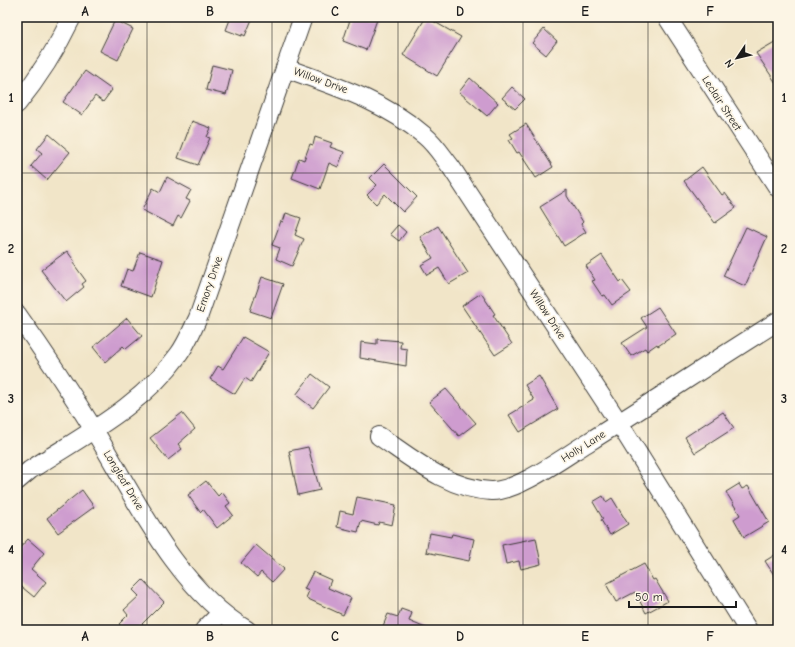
<svg xmlns="http://www.w3.org/2000/svg" width="795" height="647" font-family="'Comic Neue',sans-serif">
<style>
.building{fill:#ce9ccf}
.lines{fill:none;stroke-linecap:round;stroke-linejoin:round}
.minor-casing{stroke:#3c3a36;stroke-width:20}
.minor{stroke:#fff;stroke-width:18}
.grid{fill:none;stroke:#1c1c1c;stroke-width:1;stroke-opacity:0.55}
.labels{text-anchor:middle;stroke-width:3.5;stroke-linejoin:round;paint-order:stroke}
.street-label{font-size:11px;fill:#1c1c1c;stroke:#fcf5e5}
.neatline{fill:none;stroke:#1c1c1c;stroke-width:1.5}
.grid-label{font-size:13px;text-anchor:middle;font-weight:bold;fill:#1c1c1c}
</style>
<rect width="100%" height="100%" fill="#fcf5e5"/>
<filter id="ink" filterUnits="userSpaceOnUse"><feTurbulence type="fractalNoise" baseFrequency=".025" numOctaves="2"/><feDisplacementMap in="SourceGraphic" scale="8" xChannelSelector="R" yChannelSelector="G"/><feConvolveMatrix kernelMatrix="1 2 1 2 8 2 1 2 1" color-interpolation-filters="sRGB"/></filter>
<filter id="wash" filterUnits="userSpaceOnUse"><feTurbulence type="fractalNoise" baseFrequency=".012" numOctaves="4" result="noise"/><feDisplacementMap in="SourceGraphic" scale="16" xChannelSelector="R" yChannelSelector="G"/><feGaussianBlur stdDeviation="0.9" result="paint"/><feColorMatrix in="noise" values="0 0 0 0 0 0 0 0 0 0 0 0 0 0 0 0 0 1.4 0 .05"/><feComposite in="paint" operator="in"/></filter>
<g filter="url(#wash)">
<rect width="100%" height="100%" fill="#f1e5c8"/>
<g id="blocks">
<g class="building">
<path d="M231,17H253L245,36L242,34V36L226,30Z"/>
<path d="M351,17H378L366,50L343,41Z"/>
<path d="M426,17L461,37L437,76L403,55Z"/>
<path d="M115,20L133,29L118,60L100,51Z"/>
<path d="M544,29L557,41L546,55L532,43Z"/>
<path d="M778,40V86L756,53Z"/>
<path d="M212,65L232,70L226,95L206,90Z"/>
<path d="M85,71L112,90L103,102L95,96L82,115L63,102Z"/>
<path d="M470,78L498,103L487,116L459,92Z"/>
<path d="M512,87L525,99L515,109L502,98Z"/>
<path d="M192,121L211,128L207,137L210,138L198,165L178,158Z"/>
<path d="M526,124L553,167L536,178L519,152L517,153L509,140L513,138L510,134Z"/>
<path d="M49,134L70,152L47,180L31,166L42,153L37,149Z"/>
<path d="M315,137L332,143L330,147L344,152L338,167L329,163L320,189L292,178L299,158L304,160L310,144L313,145Z"/>
<path d="M384,164L417,197L403,212L385,194L376,204L367,195L377,185L370,178Z"/>
<path d="M702,167L722,195L725,193L736,208L715,223L684,181Z"/>
<path d="M167,177L191,190L186,199L190,201L181,218L178,216L173,226L142,210L153,188L160,192Z"/>
<path d="M567,190V196L583,222L581,224L586,232L564,246L540,207Z"/>
<path d="M286,213L301,218L295,235L304,239L292,266L276,259L280,248L272,245L281,221L283,222Z"/>
<path d="M398,225L406,232L399,241L390,234Z"/>
<path d="M438,226L468,273L449,284L439,268L427,275L421,265L433,258L420,237Z"/>
<path d="M746,227L767,237L745,286L723,276Z"/>
<path d="M67,251L75,262L73,263L86,281L82,284L84,287L66,302L41,270Z"/>
<path d="M140,252L163,260L151,297L121,286L127,269L133,271Z"/>
<path d="M602,255L620,282L622,280L631,292L612,305L605,295L602,296L592,281L595,280L586,266Z"/>
<path d="M262,277L283,284L271,318L250,311Z"/>
<path d="M481,293L495,314L493,315L512,344L495,355L462,306Z"/>
<path d="M658,307L676,334L658,346L657,344L647,351L645,348L631,356L622,343L647,327L641,318Z"/>
<path d="M127,318L142,336L126,349L123,346L105,362L93,347Z"/>
<path d="M243,337L269,352L251,382L245,378L235,394L210,379L218,366L223,369Z"/>
<path d="M377,339L401,341L400,348L407,349L406,366L360,358L361,342L377,344Z"/>
<path d="M312,374L329,387L313,408L296,395Z"/>
<path d="M539,376L558,409L520,432L509,415L534,400L525,385Z"/>
<path d="M446,389L476,423L459,436L429,402Z"/>
<path d="M723,412L734,428L695,453L685,437Z"/>
<path d="M182,413L195,429L178,444L182,449L168,460L150,438Z"/>
<path d="M308,447L320,490L298,495L289,451Z"/>
<path d="M206,481L218,496L222,492L230,503L226,506L233,515L217,528L203,509L200,512L188,495Z"/>
<path d="M739,484L742,489L748,486L769,522L744,537L734,519L740,515L726,492Z"/>
<path d="M82,490L94,507L58,533L47,518Z"/>
<path d="M603,496L606,502L612,498L628,524L610,535L601,520L603,519L593,502Z"/>
<path d="M357,497L396,505L392,525L379,522L378,525L361,521L358,532L337,527L340,511L353,514Z"/>
<path d="M430,533L451,537L452,534L474,539L469,561L426,552Z"/>
<path d="M536,538L541,564L521,569L519,561L506,564L502,545Z"/>
<path d="M28,539L44,553L31,569L46,582L34,597L17,583V551Z"/>
<path d="M256,545L284,569L272,582L261,572L257,577L241,563Z"/>
<path d="M778,553V581L765,561Z"/>
<path d="M644,564L653,580L655,579L668,601L646,613L635,592L616,602L606,584Z"/>
<path d="M313,572L331,580L328,588L351,598L343,615L306,598L309,591L304,589Z"/>
<path d="M143,580L164,602L136,630H125L119,624L128,615L124,610L139,596L133,590Z"/>
<path d="M401,609L412,613L409,621L430,630H392L383,626L388,614L398,617Z"/>
</g>
</g>
</g>
<g filter="url(#ink)">
<use href="#blocks" fill-opacity="0" stroke="#3c3a36" stroke-width="1"/>
<g class="lines">
<g class="minor-casing">
<g id="minor">
<path d="M667,17L778,188"/>
<path d="M285,68C335,86 384,101 425,136C435,144 443,157 451,167L619,423L748,630"/>
<path d="M17,104C39,77 57,48 72,17"/>
<path d="M17,314C44,352 70,391 94,430C135,498 178,590 247,630"/>
<path d="M379,436C413,459 448,489 491,491C517,492 564,457 587,443C651,403 714,361 778,321"/>
<path d="M17,481L30,470C82,436 142,406 179,354C187,343 192,330 198,318L303,17"/>
<path d="M204,630L221,613"/>
</g>
</g>
<use href="#minor" class="minor"/>
</g>
</g>
<path class="grid" d="M147,17V630M272,17V630M398,17V630M523,17V630M648,17V630M17,173H778M17,324H778M17,474H778"/>
<g class="labels">
<g class="street-label">
<text transform="translate(321 80) rotate(20)" y="4">Willow Drive</text>
<text transform="translate(722 103) rotate(57)" y="4">Leclair Street</text>
<text transform="translate(209 284) rotate(-71)" y="4">Emory Drive</text>
<text transform="translate(548 314) rotate(57)" y="4">Willow Drive</text>
<text transform="translate(583 446) rotate(-32)" y="4">Holly Lane</text>
<text transform="translate(124 480) rotate(59)" y="4">Longleaf Drive</text>
</g>
</g>
<rect width="795" height="647" fill="none" stroke="#fcf5e5" stroke-width="44"/>
<g transform="translate(737 58) rotate(235)" stroke="#fcf5e5" stroke-width="3" paint-order="stroke">
<path d="M0-3L7 15L0 10L-7 15Z" fill="#1c1c1c"/>
<text y="-6" font-size="11" font-weight="bold" text-anchor="middle" fill="#1c1c1c">N</text>
</g>
<path d="M629 601v6h107v-6" fill="none" stroke="#1c1c1c" stroke-width="2"/>
<text x="635" y="601" font-size="12" fill="#1c1c1c" stroke="#fcf5e5" stroke-width="3" paint-order="stroke">50 m</text>
<rect x="22" y="22" width="751" height="603" class="neatline"/>
<g class="grid-label">
<text x="85" y="16">A</text>
<text x="210" y="16">B</text>
<text x="335" y="16">C</text>
<text x="460" y="16">D</text>
<text x="585" y="16">E</text>
<text x="710" y="16">F</text>
<text x="11" y="102">1</text>
<text x="784" y="102">1</text>
<text x="11" y="253">2</text>
<text x="784" y="253">2</text>
<text x="11" y="403">3</text>
<text x="784" y="403">3</text>
<text x="11" y="554">4</text>
<text x="784" y="554">4</text>
<text x="85" y="641">A</text>
<text x="210" y="641">B</text>
<text x="335" y="641">C</text>
<text x="460" y="641">D</text>
<text x="585" y="641">E</text>
<text x="710" y="641">F</text>
</g>
</svg>
